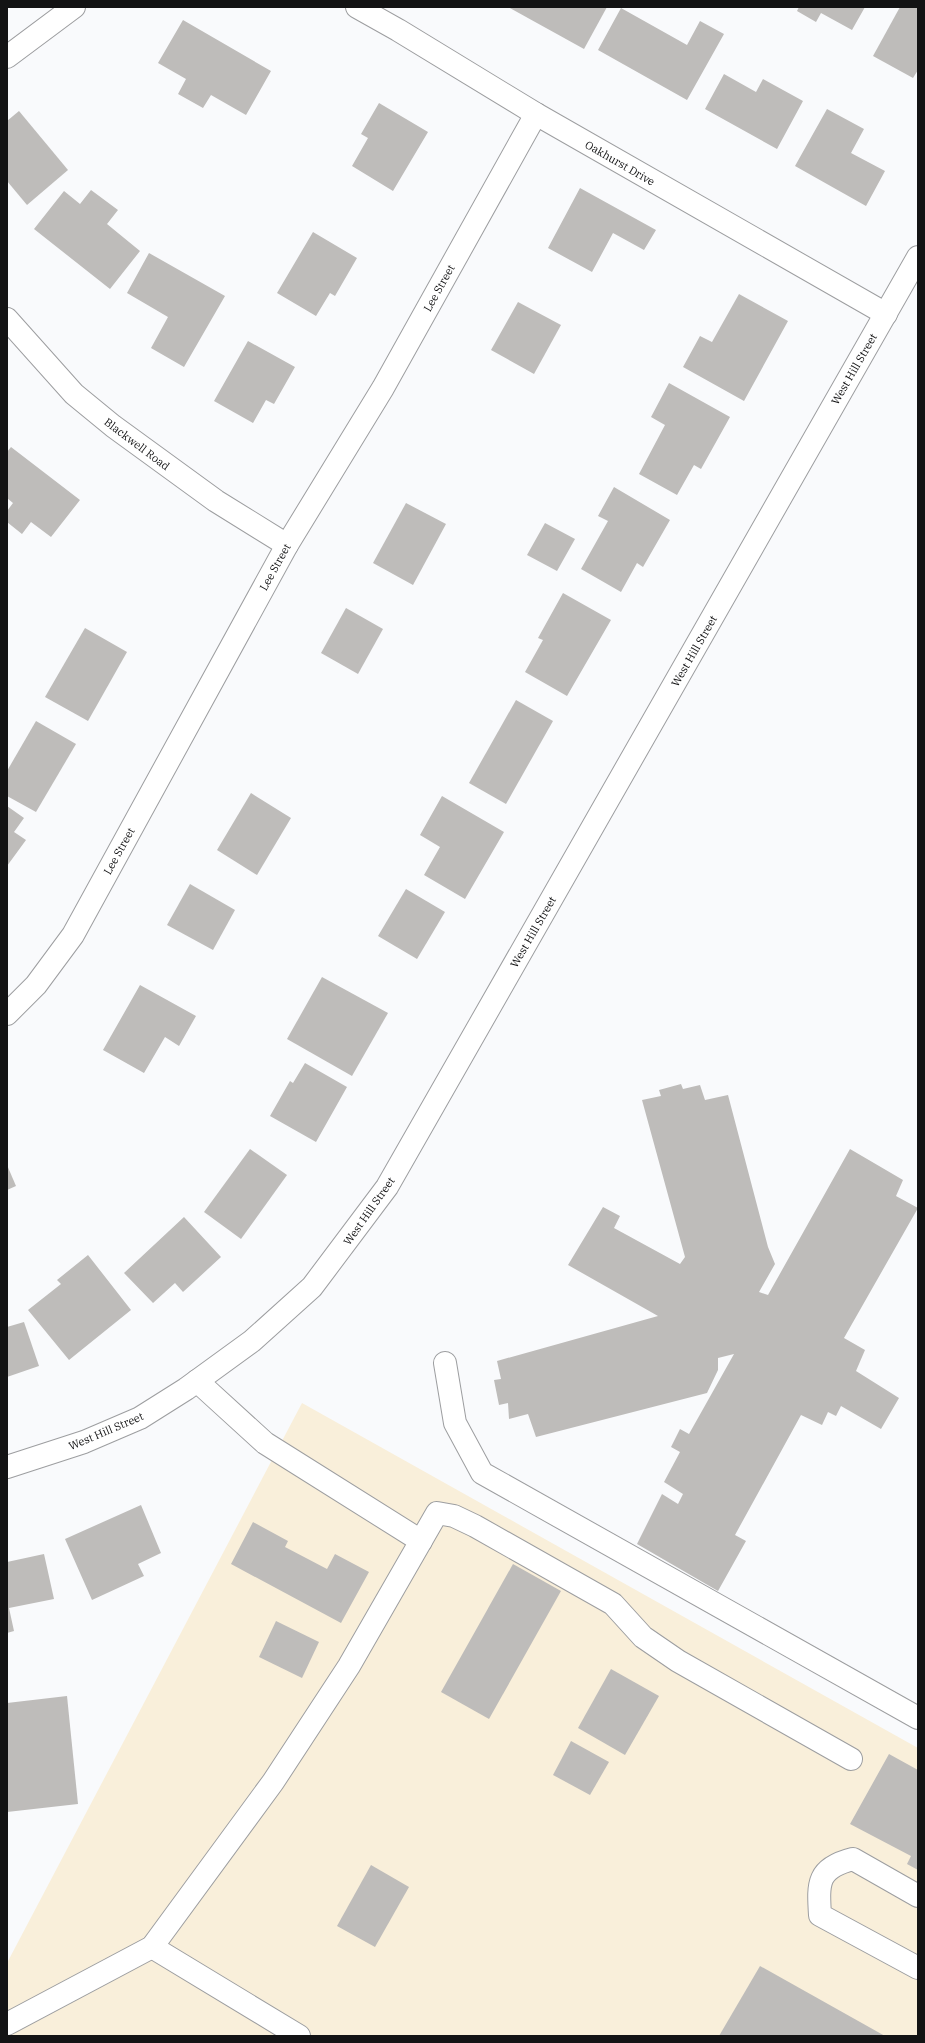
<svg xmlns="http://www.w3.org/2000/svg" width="925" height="2043" font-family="'IBM Plex Serif',serif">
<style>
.medical{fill:#f9efda}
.building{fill:#bebcba}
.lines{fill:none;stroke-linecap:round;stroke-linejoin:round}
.minor-casing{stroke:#9d9ea0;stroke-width:24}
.minor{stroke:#fff;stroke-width:22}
.labels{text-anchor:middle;stroke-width:3;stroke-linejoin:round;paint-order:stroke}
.street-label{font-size:11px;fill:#131314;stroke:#fff}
</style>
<rect width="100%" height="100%" fill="#f9fafc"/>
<path class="medical" d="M302,1403L918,1748V2036H7V1963Z"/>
<g class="building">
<path d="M508,7H607L584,49Z"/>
<path d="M799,7H865L852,30L821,13L816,22L797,11Z"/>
<path d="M900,7H918V70L913,78L873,56Z"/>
<path d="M621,8L687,45L700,21L724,34L687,100L598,50Z"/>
<path d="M183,20L271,71L246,115L211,95L203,108L178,94L186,79L158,63Z"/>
<path d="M724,74L756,92L763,79L803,101L777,149L705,109Z"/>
<path d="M379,103L428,132L393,191L352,166L368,138L361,134Z"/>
<path d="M827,109L864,129L851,153L885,171L866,206L795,166Z"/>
<path d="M19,111L68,170L27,205L7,181V121Z"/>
<path d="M580,188L656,230L644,250L613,233L592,272L548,248Z"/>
<path d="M91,190L118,210L107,224L140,251L110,289L34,229L64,191L80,204Z"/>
<path d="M313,232L357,258L335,296L330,293L316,316L277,293Z"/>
<path d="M149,253L225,296L184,367L151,348L168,317L127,293Z"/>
<path d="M739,294L788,321L744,401L683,367L700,336L712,342Z"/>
<path d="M518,302L561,325L534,374L491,350Z"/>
<path d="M248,341L295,367L274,404L266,400L253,423L214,401Z"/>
<path d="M669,383L730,417L701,469L694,465L677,495L639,474L665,425L651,417Z"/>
<path d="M11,447L80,500L51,537L31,522L22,534L7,522V511L13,503L7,498V452Z"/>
<path d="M614,487L670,520L643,567L637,563L621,592L581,569L608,521L598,516Z"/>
<path d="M406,503L446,524L413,585L373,563Z"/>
<path d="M545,523L575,539L557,571L527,555Z"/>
<path d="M563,593L611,620L567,696L525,672L543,640L538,638Z"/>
<path d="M346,608L383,629L358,674L321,653Z"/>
<path d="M85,628L127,652L88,721L45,697Z"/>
<path d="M516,700L553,721L506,804L469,783Z"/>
<path d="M36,721L76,744L36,812L7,796V771Z"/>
<path d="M251,793L291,818L257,875L217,850Z"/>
<path d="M442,796L504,832L465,899L424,875L440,847L420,835Z"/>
<path d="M7,806L24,818L14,832L26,840L7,866Z"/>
<path d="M190,884L235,910L213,950L167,925Z"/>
<path d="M406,889L445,912L417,959L378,936Z"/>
<path d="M322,977L388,1013L352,1076L287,1039Z"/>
<path d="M140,985L196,1016L179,1046L165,1037L144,1073L103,1050Z"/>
<path d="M305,1063L347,1087L316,1142L270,1116L290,1081L293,1083Z"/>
<path d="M681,1084L683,1089L700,1085L705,1100L728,1095L768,1247L775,1264L759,1292L768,1295L850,1149L903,1180L896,1196L918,1208L844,1338L865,1350L856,1371L899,1398L881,1429L841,1406L836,1416L828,1412L822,1425L801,1415L735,1535L746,1541L718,1591L637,1544L662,1494L678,1504L683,1494L664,1482L680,1452L671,1447L680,1429L689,1434L734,1354L718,1358V1370L707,1393L536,1437L528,1414L509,1419L508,1403L499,1405L494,1380L501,1379L497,1361L658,1316L568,1265L603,1207L620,1216L614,1228L680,1264L685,1257L642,1100L661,1096L659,1090Z"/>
<path d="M250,1149L287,1175L241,1239L204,1212Z"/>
<path d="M7,1165L16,1186L7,1190Z"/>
<path d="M184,1217L221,1257L183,1292L175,1283L153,1303L124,1273Z"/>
<path d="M88,1255L131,1310L69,1360L28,1310L61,1284L57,1280Z"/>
<path d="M24,1322L39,1366L7,1377V1327Z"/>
<path d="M141,1505L161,1553L138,1564L144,1576L92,1600L65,1539Z"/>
<path d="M253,1522L288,1541L285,1547L327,1569L335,1554L369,1572L341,1623L231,1564Z"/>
<path d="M44,1554L54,1599L9,1608L14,1631L7,1633V1562Z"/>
<path d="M513,1564L561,1591L489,1719L441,1692Z"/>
<path d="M276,1621L319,1642L302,1678L259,1657Z"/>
<path d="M611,1669L659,1696L625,1755L578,1728Z"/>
<path d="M67,1696L78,1804L7,1812V1703Z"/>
<path d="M571,1741L609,1762L590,1795L553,1775Z"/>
<path d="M889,1754L918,1770V1870L907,1864L911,1856L850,1824Z"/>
<path d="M371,1865L409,1887L375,1947L337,1926Z"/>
<path d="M760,1966L885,2036H719Z"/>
</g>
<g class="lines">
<g class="minor-casing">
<g id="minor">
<path d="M357,7L398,30L536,114L886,314"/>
<path d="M7,57L74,7"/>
<path d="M7,319L74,394L113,426L216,501L287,545"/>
<path d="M7,1014L36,985L73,935L287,545L383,388L536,114"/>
<path d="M445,1363L455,1423L482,1473L918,1718"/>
<path d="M197,1381L265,1443L421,1541"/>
<path d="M7,1467L84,1442L140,1418L186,1389L252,1341L312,1287L387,1187L918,257"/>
<path d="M918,1896L853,1859C817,1868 818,1883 820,1915L918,1968"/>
<path d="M152,1947L299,2036"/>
<path d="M7,2024L152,1947L273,1782L349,1666L437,1513L454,1516L475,1526L613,1604L643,1637L678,1661L851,1759"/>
</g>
</g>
<use href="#minor" class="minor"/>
</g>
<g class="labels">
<g class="street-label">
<text transform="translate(620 163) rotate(30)" y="4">Oakhurst Drive</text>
<text transform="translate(439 288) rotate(-61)" y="4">Lee Street</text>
<text transform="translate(854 369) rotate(-60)" y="4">West Hill Street</text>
<text transform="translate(137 444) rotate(37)" y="4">Blackwell Road</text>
<text transform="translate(275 567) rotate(-61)" y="4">Lee Street</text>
<text transform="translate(694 651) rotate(-60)" y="4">West Hill Street</text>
<text transform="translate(119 851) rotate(-61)" y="4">Lee Street</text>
<text transform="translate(533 932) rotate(-60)" y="4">West Hill Street</text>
<text transform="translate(369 1211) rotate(-55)" y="4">West Hill Street</text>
<text transform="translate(106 1431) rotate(-23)" y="4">West Hill Street</text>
</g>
</g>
<rect width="925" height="2043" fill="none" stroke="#131314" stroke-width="16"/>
</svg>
